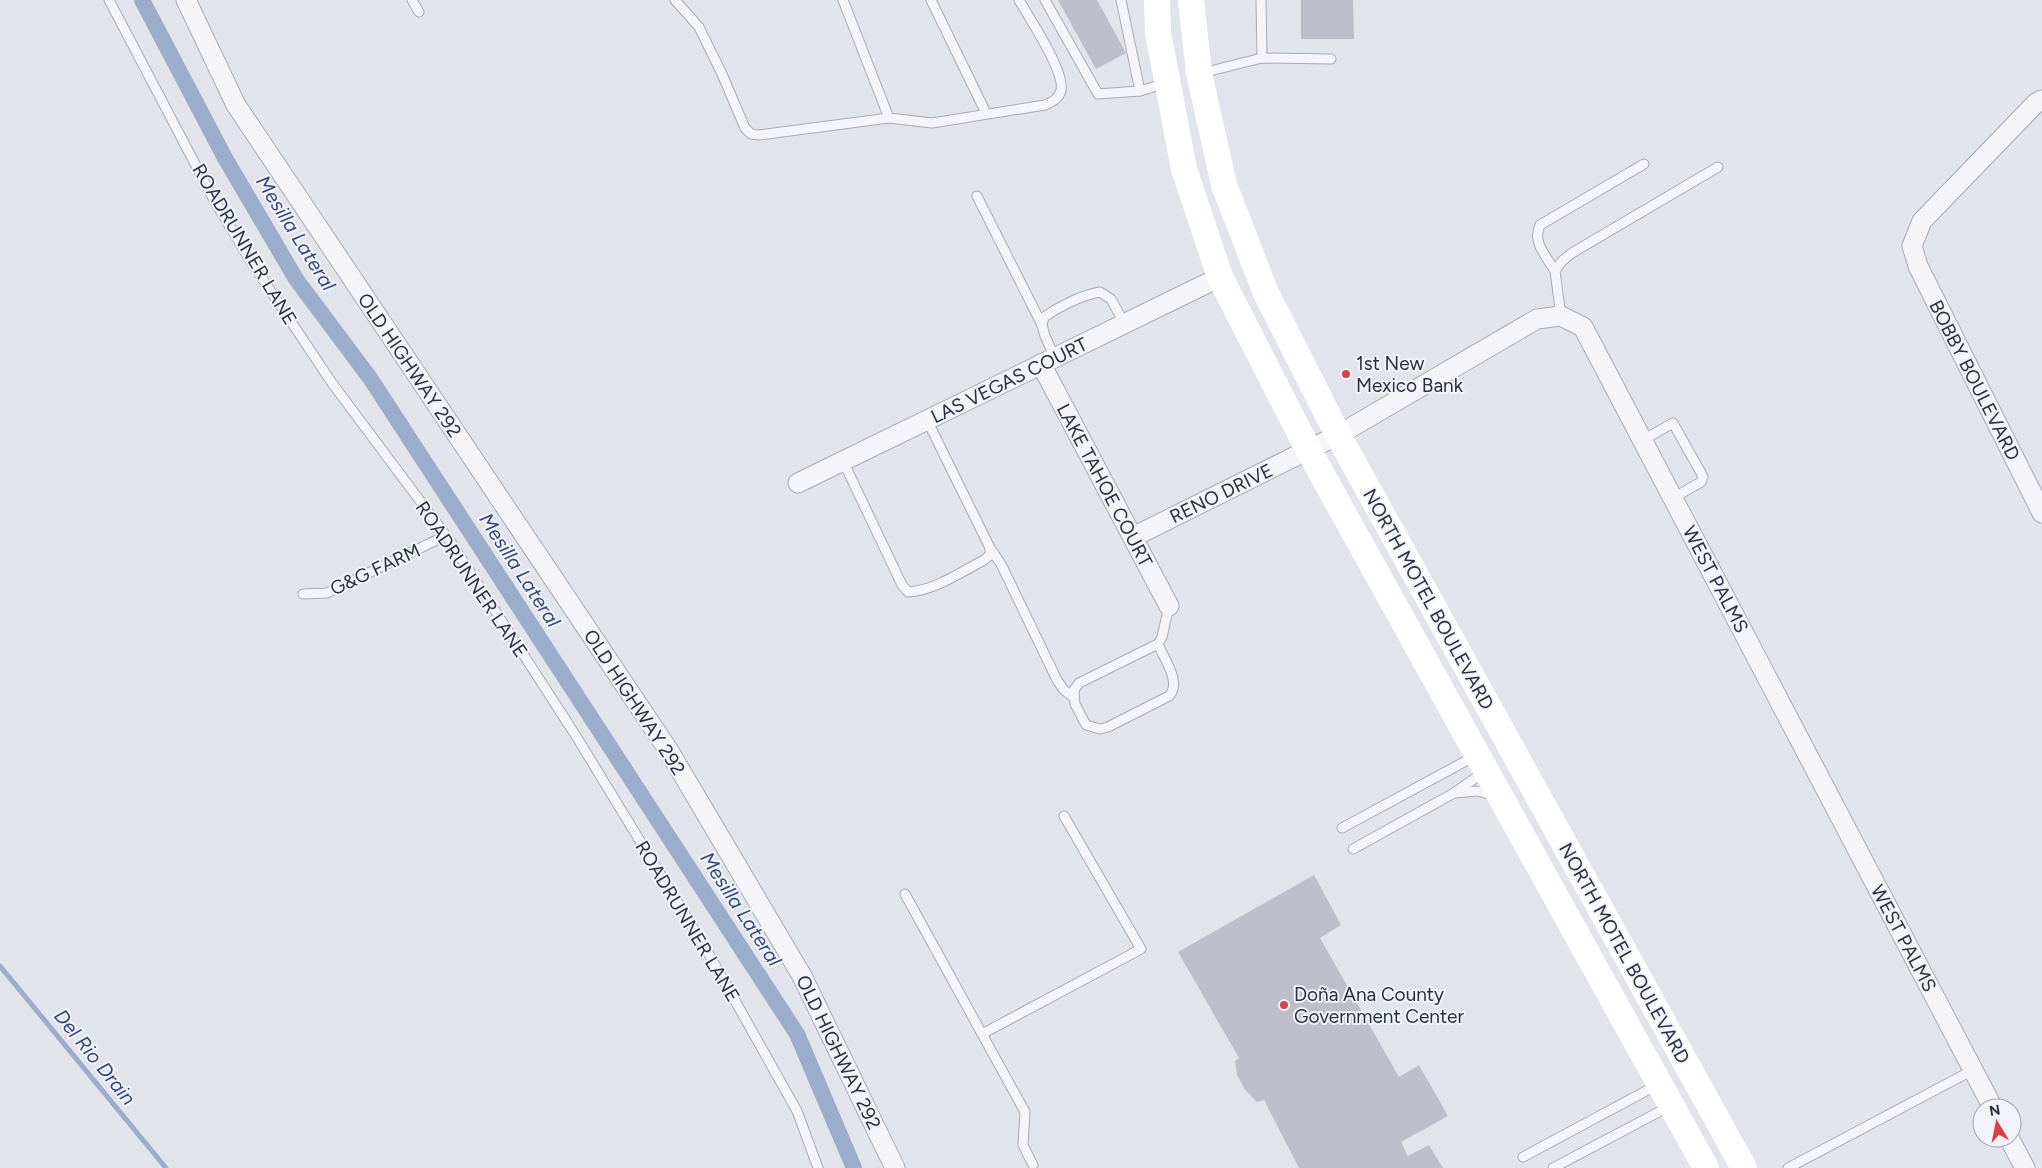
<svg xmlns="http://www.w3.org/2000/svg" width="2042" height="1168" font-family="Figtree,sans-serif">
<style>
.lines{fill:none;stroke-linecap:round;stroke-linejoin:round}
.stream{stroke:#9cadcb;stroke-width:5}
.canal{stroke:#9cadcb;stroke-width:16}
.building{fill:#bcbfcb}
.service-casing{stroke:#a7aab5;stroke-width:11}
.minor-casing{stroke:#a7aab5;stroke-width:21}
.service{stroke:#f5f5f9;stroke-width:9}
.minor{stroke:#f5f5f9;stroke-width:19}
.secondary{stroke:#fff;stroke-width:26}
.poi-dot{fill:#d34348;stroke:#f1f3f8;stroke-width:2}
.labels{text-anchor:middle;stroke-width:4;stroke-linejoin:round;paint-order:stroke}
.street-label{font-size:19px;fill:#292f43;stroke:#f1f3f8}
.poi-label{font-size:19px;fill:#292f43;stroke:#f1f3f8;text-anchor:start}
.water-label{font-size:20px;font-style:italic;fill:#324978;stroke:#f1f3f8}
</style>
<rect width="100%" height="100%" fill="#e2e4eb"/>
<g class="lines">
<path class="stream" d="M0,966L166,1168"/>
<path class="canal" d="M142,0L225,158L296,279L370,378L797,1034L854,1168"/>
</g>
<g class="building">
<path d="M1058,0H1097L1126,53L1096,69Z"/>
<path d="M1301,0H1353L1354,39H1301Z"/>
<path d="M1314,875L1341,925L1320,938L1399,1077L1419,1065L1448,1116L1401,1142L1408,1156L1429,1145L1443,1168H1299L1264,1100L1257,1102L1245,1090L1237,1075L1235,1061L1239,1058L1178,952Z"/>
</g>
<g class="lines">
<g class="service-casing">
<g id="service">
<path d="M109,0L214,200L248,257L332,383L450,541L576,736L706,949L797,1111L818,1168"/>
<path d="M412,0L419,12"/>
<path d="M675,0L699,27L722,74L745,128L751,134L759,135L889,118"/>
<path d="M843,0L889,118L932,123L1045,105C1052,102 1059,99 1061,90C1065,71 1029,18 1019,0"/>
<path d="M931,0L986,113"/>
<path d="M1045,0L1098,94L1140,91L1166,83"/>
<path d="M1121,0L1140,91"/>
<path d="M1261,0L1262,58"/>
<path d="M1202,73L1262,58L1331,59"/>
<path d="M977,196L1042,325"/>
<path d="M1555,271C1546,256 1532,242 1540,225L1644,164"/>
<path d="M1561,316L1555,271L1561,262L1572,253L1718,167"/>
<path d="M1055,358L1045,336L1042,325L1044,317C1060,306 1082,295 1100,292L1111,299L1124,323"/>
<path d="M1643,440L1673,423L1700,471L1703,477L1701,482L1673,498"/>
<path d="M843,461L902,585L908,592C934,591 961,572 984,560L990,555V548L927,420"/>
<path d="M990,548L1001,564L1057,680L1064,690L1073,697"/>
<path d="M303,594L327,593L445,536"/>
<path d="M1158,644C1164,659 1182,683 1169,696L1108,727L1100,729L1086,725L1075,704L1074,690L1079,683L1158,644L1162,637L1169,606"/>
<path d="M1455,793L1477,791L1493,795"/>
<path d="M1342,828L1475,756"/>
<path d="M1353,849L1454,793L1484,772"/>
<path d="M905,894L1025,1112L1023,1145L1033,1165"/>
<path d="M982,1034L1141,949L1064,816"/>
<path d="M1523,1157L1657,1085"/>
<path d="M1553,1168L1670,1106"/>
<path d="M1788,1168L1973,1070"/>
</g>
</g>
<g class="minor-casing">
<g id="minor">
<path d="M186,0L236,105L669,751L802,976L895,1168"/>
<path d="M2042,100L2036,103L1922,221L1912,246L1918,266L2042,513"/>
<path d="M1041,364L1169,606"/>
<path d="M798,483L1220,277"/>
<path d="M1133,537L1338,435L1537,319L1561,316L1583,327L1993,1108"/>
<path d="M2009,1138L2025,1168"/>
</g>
</g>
<use href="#service" class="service"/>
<use href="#minor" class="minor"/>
<g class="secondary">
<path d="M1157,0L1158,33L1184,169L1220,277L1308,449L1706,1168"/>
<path d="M1191,0L1199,73L1224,185L1266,293L1338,435L1744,1168"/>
</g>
</g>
<g class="poi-dot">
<circle cx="1346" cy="374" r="5"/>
<circle cx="1284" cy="1005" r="5"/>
</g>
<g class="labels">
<g class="street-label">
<text transform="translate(245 244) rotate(59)" y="7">ROADRUNNER LANE</text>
<text transform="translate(410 365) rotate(56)" y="7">OLD HIGHWAY 292</text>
<text transform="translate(1009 380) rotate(-26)" y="7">LAS VEGAS COURT</text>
<text transform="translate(1975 380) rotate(63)" y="7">BOBBY BOULEVARD</text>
<text transform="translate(1105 485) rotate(62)" y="7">LAKE TAHOE COURT</text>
<text transform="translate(1221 493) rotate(-26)" y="7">RENO DRIVE</text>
<text transform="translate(375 569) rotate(-25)" y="7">G&amp;G FARM</text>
<text transform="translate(472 579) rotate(56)" y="7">ROADRUNNER LANE</text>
<text transform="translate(1716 579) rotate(62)" y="7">WEST PALMS</text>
<text transform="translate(1429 599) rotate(61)" y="7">NORTH MOTEL BOULEVARD</text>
<text transform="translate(635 702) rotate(57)" y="7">OLD HIGHWAY 292</text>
<text transform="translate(688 921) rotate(59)" y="7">ROADRUNNER LANE</text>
<text transform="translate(1904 938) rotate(62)" y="7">WEST PALMS</text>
<text transform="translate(1625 953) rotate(61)" y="7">NORTH MOTEL BOULEVARD</text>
<text transform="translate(839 1052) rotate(64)" y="7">OLD HIGHWAY 292</text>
</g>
<g class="poi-label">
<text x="1356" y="370">1st New<tspan x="1356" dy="22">Mexico Bank</tspan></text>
<text x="1294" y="1001">Doña Ana County<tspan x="1294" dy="22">Government Center</tspan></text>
</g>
<g class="water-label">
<text transform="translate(296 233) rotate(58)" y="7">Mesilla Lateral</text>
<text transform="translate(520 570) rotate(57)" y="7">Mesilla Lateral</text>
<text transform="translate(741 909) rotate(57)" y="7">Mesilla Lateral</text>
<text transform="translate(95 1057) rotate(51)" y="7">Del Rio Drain</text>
</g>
</g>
<g transform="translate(1997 1123) rotate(350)"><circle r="24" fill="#f1f3f8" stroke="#a1a5b0"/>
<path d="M0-4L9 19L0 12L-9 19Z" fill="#d34348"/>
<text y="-8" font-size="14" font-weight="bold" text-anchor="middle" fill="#292f43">N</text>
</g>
</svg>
